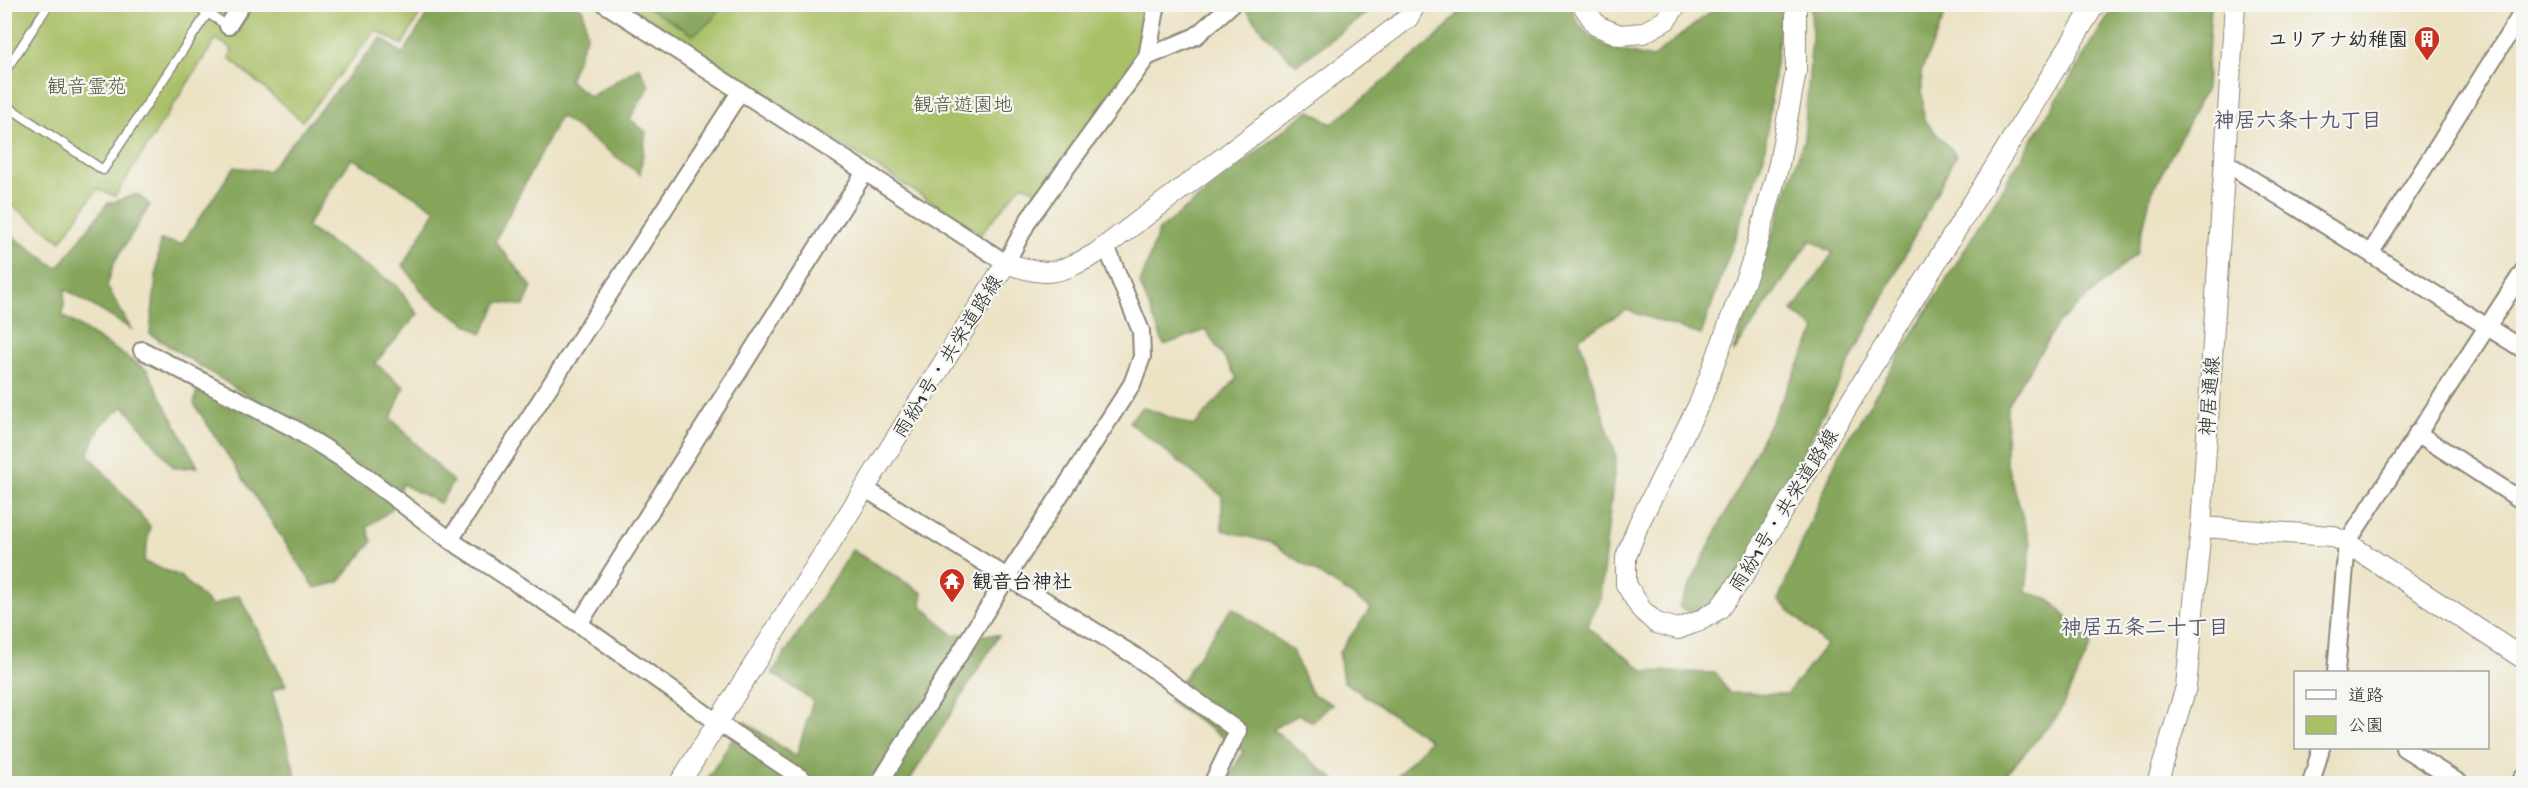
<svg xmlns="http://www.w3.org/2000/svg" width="2528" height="788" font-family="'Gochi Hand','Klee One',sans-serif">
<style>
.green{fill:#a8c066;stroke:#6a7648;stroke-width:1.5}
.forest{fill:#86a65b;stroke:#586843;stroke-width:1.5}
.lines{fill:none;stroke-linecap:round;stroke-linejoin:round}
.service-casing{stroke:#8c8778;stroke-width:11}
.minor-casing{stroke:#8c8778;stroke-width:20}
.tertiary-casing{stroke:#8c8778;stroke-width:22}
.service{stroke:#fff;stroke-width:8}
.minor{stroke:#fff;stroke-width:16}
.tertiary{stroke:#fff;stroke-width:20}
.labels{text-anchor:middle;stroke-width:4.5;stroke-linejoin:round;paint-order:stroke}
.poi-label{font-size:20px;font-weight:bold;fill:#2b2b2b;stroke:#f6f6f2;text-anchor:end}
.park-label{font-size:20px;fill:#50583d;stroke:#f6f6f2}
.street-label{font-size:20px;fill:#2b2b2b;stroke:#f6f6f2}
.neighbourhood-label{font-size:21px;font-weight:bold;fill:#58556d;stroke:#f6f6f2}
</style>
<rect width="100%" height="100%" fill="#f6f6f2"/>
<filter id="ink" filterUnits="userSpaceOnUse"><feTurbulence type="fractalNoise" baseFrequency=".0167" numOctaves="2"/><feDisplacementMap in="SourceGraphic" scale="12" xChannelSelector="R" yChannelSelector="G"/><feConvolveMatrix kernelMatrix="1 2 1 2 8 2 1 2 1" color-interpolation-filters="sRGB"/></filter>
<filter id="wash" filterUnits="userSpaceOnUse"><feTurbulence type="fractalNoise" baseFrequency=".008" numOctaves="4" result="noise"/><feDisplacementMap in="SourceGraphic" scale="24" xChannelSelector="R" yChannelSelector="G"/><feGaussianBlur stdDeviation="1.35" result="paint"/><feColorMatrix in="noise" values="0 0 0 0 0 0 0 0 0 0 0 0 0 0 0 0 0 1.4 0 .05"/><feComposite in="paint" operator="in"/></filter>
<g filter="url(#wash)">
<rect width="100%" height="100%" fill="#ece3c5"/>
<g class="green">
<path d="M5,5H425L402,45L376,30L302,121L230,59L232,49L216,39L115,196L97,189L61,241L5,200Z"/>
<path d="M626,5H1150L1138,55L1039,193L1022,184L981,234Z"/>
</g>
<g class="forest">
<path d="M1254,4H1377V5L1297,65L1271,41L1247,11Z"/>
<path d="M433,5H575L583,9L587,35L569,80L590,97L639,67L649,86L630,119L646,132L640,174L560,116L495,241L532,287L524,306L498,302L482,334L426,297L403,265L436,209L352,158L306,227L396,285L418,314L375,363L404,387L391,418L453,482L440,503L402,484L391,510L367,527L372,542L339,582L315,588L194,404L197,389L285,429L251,398L150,334L160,240L182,244L234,167L268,171L381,38L403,54Z"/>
<path d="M644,5H720L713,19L693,35Z"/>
<path d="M1466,5H1570C1584,46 1614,49 1652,58L1719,5H1781L1782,13L1764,156L1701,335L1626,310L1579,338L1616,456L1600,600L1587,627L1645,671L1716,673L1729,693L1787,694L1826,645L1778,600L1839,454L2115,5H2211L2206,88L2151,194L2137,253L2058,323L2007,406L2006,461L2031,545L2026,591L2051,601L2092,644L2058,715L2008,772L2002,783H1391L1430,740L1343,681L1339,652L1371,608L1272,543L1222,530V496L1129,422L1142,407L1194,426L1237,378L1206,330L1164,345L1140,284L1159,230L1309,110L1332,124L1437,37Z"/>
<path d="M1811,5H1949L1921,72L1924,120L1956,155L1716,623L1679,607L1816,330L1792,311L1833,253L1811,240L1733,353L1804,139L1812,36Z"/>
<path d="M137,194L150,205L114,263L107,286L131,329L65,289L63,316L147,370L198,467L174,468L124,406L101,425L88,454L150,526L144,562L180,576L212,606L239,595L286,685L272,691L297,780L294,783H5V231L58,268L107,204Z"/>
<path d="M852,550L923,593L921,605L952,634L999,635L908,783L704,784L744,721L796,757L813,701L772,673Z"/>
<path d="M1232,607L1292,650L1311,693L1332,704L1313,722L1298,714L1273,729L1338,783H1225L1244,751L1168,701Z"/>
</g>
</g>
<g filter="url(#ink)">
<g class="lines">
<g class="service-casing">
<g id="service">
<path d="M193,4L228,26"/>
<path d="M4,73L49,4"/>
<path d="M4,104L103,170L207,14"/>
</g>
</g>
<g class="minor-casing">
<g id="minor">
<path d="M605,4L1006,263L1029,219L1147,57L1157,4"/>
<path d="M228,26L242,4"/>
<path d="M1147,57L1196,36L1232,4"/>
<path d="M2223,161L2524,350"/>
<path d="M2371,252L2522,13"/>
<path d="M142,350L293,428L344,460L450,540L579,624L717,722L810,784"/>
<path d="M2417,433L2524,502"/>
<path d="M864,488L1007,577L1132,384L1142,357L1141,331L1106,246"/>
<path d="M450,540L740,92"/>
<path d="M579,624L865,172"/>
<path d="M2336,672L2347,543L2524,270"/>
<path d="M2404,748L2461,784"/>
<path d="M879,784L1007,577L1135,656L1238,731L1212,784"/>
<path d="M2311,784L2321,748"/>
<path d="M2519,784L2524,776"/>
</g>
</g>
<g class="tertiary-casing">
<g id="tertiary">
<path d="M1582,4L1597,26L1620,35L1643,33L1666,20L1677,4"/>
<path d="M1796,4V71L1779,164L1754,256L1700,402L1639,523L1626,557V584L1641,609L1656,623L1678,629L1699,621L1719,609L1742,578L2095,4"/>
<path d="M2201,527L2332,536L2347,543L2524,659"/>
<path d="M679,784L1006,263C1047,277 1057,275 1095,254L1408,18L1416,4"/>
<path d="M2157,784L2186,687L2201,527L2235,4"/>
</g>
</g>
<use href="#service" class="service"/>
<use href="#minor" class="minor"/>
<use href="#tertiary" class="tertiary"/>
</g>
</g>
<defs>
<g id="building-pin" transform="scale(1.35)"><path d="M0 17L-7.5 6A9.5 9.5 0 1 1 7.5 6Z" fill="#c8321e" stroke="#f6f6f2"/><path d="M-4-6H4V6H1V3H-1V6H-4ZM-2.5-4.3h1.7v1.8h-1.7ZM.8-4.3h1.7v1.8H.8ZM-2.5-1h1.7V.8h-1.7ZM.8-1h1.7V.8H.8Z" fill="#fff"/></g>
<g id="temple-pin" transform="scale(1.35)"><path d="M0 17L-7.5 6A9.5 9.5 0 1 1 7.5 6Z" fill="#c8321e" stroke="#f6f6f2"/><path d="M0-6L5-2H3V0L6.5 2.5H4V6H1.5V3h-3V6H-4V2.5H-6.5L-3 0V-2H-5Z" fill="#fff"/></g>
</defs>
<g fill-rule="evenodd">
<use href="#building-pin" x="2427" y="39"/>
<use href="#temple-pin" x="952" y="581"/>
</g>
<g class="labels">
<g class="poi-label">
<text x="2408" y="46">ユリアナ幼稚園</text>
<text x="972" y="588" text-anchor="start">観音台神社</text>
</g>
<g class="park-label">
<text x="87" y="93">観音霊苑</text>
<text x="963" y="111">観音遊園地</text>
</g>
<g class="street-label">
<text transform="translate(947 356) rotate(-58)" y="7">雨紛1号・共栄道路線</text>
<text transform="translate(2209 396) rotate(-86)" y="7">神居通線</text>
<text transform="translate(1783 510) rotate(-58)" y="7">雨紛1号・共栄道路線</text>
</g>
<g class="neighbourhood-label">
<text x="2298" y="127">神居六条十九丁目</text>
<text x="2145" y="634">神居五条二十丁目</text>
</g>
</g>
<rect width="2528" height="788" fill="none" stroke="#f6f6f2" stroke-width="24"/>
<rect x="2294" y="671" width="195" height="78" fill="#f6f6f2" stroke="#a5a5a2" stroke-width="1.5"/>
<rect x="2306" y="690" width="30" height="9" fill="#ffffff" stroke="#a5a5a2" stroke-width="1.5"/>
<text x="2348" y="701" font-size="18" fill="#2b2b2b">道路</text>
<rect x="2306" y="716" width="30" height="18" fill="#a8c066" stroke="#a5a5a2" stroke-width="1.5"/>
<text x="2348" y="731" font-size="18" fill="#2b2b2b">公園</text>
</svg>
